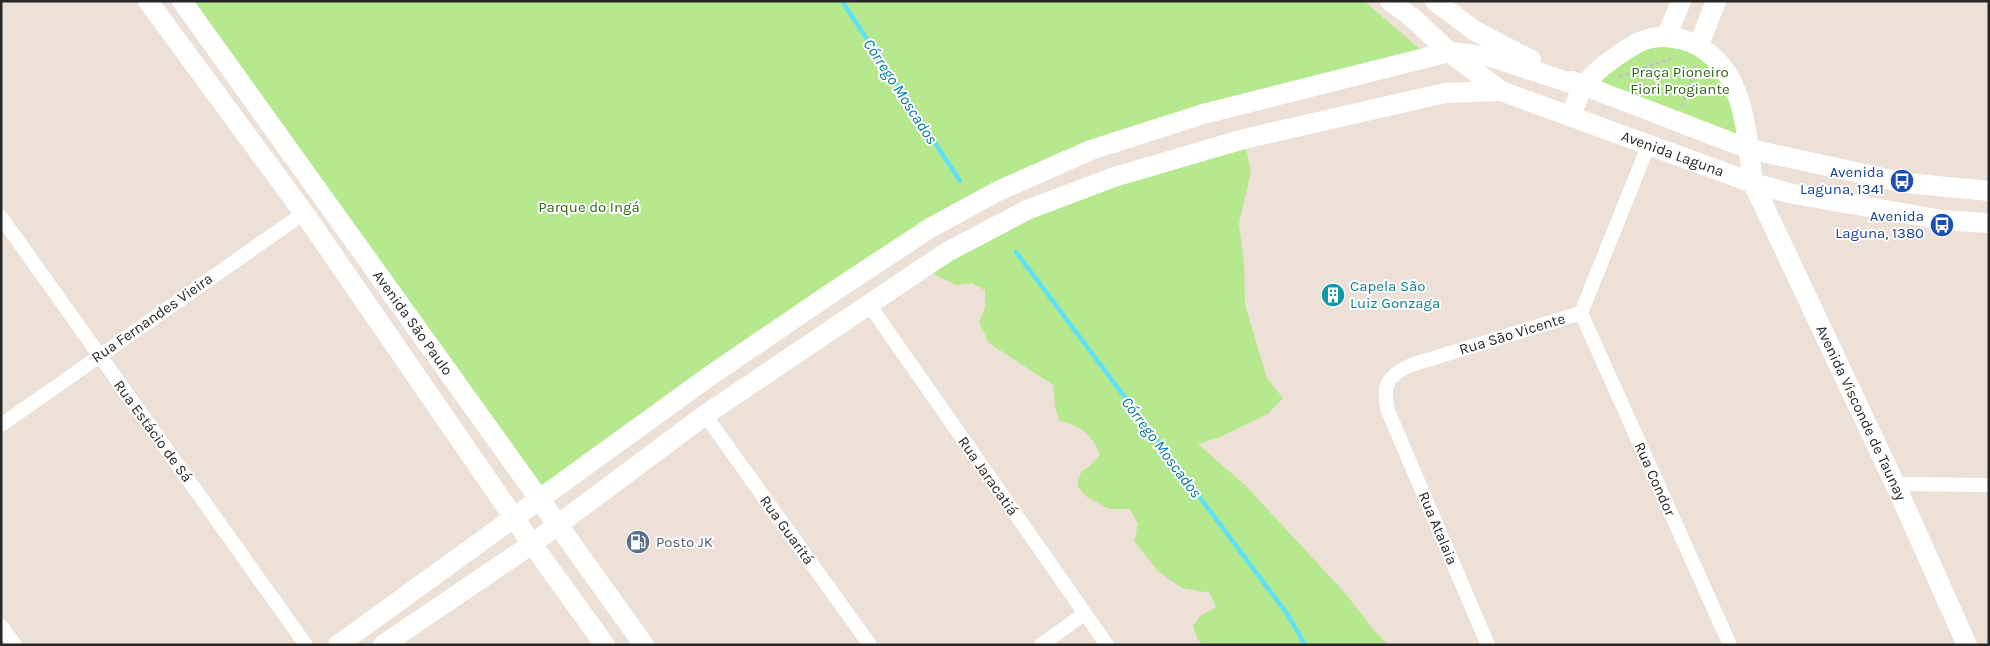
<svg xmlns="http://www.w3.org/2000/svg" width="1990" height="646" font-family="Karla,sans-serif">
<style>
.green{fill:#b6e88d}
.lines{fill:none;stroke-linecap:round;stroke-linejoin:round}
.stream{stroke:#5ee1f9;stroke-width:4.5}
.path{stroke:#c3c3c3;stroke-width:2.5;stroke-dasharray:4 2.5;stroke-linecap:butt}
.street{stroke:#fff;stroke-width:14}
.secondary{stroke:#fff;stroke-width:20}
.labels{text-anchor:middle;stroke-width:4;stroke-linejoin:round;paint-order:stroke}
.park-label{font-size:15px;fill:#2e6912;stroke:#fff}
.street-label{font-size:15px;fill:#272727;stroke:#fff}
.transit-label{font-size:15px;fill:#164399;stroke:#fff;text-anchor:end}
.culture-label{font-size:15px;fill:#0d838f;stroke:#fff;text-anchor:start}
.service-label{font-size:15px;fill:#4e5e75;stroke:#fff;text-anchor:start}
.water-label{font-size:16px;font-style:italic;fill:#017ba1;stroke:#fff}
</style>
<rect width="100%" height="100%" fill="#ece0d7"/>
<g class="green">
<path d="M189,1H1364L1421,50L1000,187L539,494Z"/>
<path d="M1649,38L1712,55L1749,149L1583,87Z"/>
<path d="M1245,143L1251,172L1239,224L1244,262L1245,305L1267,378L1283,398L1268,414L1220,437L1198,444L1245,485L1345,593L1373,629L1388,645H1202L1197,638L1193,626L1201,615L1216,608L1210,593L1182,588L1159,572L1134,541L1138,524L1130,509H1109L1087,497L1077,486L1081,472L1091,465L1100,454C1090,432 1082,428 1059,420L1055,407L1053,385L989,343L979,322L985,308V290L972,283L956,285L924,269L1029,212Z"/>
</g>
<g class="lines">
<g class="stream">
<path d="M842,1L960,181"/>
<path d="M1016,252L1288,615L1305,645"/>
</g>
<g class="path">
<path d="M1619,77L1675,57"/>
<path d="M1682,106L1696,68L1694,64"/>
</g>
<g class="street">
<path d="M1,217L306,645"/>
<path d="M870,306L1107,645"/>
<path d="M1581,313L1730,645"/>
<path d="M1581,313L1649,144"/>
<path d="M705,415L870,645"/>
<path d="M1,425L304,213"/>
<path d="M1895,484L1989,485"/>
<path d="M1,626L15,645"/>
<path d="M1041,645L1084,614"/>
<path d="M1488,645L1388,411C1382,385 1387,376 1411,365L1581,313"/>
</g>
<g class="secondary">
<path d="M148,1L304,213L532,544L605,645"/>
<path id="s1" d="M182,1L644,645"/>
<path id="s2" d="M1390,1L1413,18L1449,52L1501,91L1753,183L1789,193L1942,220L1989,223"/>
<path d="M1435,1L1475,31L1531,60"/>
<path d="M1667,36L1681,1"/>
<path d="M1699,45L1716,1"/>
<path d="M1572,81L1749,149L1906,183L1989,191"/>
<path id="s3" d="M1571,115C1575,106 1578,95 1583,87C1591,75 1603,66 1614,58C1639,40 1653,32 1684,40C1704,46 1717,58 1728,75C1747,107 1748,148 1753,183L1895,484L1967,645"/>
<path d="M338,645L711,375L833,292L930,228L1000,190L1091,150L1203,114L1449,52L1491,57L1583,87"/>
<path d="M383,645L532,544L705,415L923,268L949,251L1027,210L1114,177L1244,139L1445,93L1501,91"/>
</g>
</g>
<defs>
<g id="bus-disc" transform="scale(1.25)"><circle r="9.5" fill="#1a4fb4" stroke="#fff"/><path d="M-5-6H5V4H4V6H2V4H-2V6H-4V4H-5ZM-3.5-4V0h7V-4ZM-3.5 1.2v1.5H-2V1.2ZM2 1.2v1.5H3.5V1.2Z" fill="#fff"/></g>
<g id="building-disc" transform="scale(1.25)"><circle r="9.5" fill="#0f9aa8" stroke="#fff"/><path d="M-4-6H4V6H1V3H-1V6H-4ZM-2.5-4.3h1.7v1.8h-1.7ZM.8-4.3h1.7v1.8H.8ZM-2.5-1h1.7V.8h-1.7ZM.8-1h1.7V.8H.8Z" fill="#fff"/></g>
<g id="fuel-disc" transform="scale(1.25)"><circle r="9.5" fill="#5c6f8a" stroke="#fff"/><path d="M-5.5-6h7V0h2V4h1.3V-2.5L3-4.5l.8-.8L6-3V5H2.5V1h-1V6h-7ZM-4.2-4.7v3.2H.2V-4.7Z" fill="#fff"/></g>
</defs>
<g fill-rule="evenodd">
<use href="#bus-disc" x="1902" y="181"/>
<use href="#bus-disc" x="1942" y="225"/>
<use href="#building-disc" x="1333" y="295"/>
<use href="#fuel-disc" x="638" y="542"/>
</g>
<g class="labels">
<g class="park-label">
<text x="1680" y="77">Praça Pioneiro<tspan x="1680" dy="17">Fiori Progiante</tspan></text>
<text x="589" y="212">Parque do Ingá</text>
</g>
<g class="street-label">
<text dy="5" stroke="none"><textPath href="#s2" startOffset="326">Avenida Laguna</textPath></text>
<text transform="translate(152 318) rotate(-35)" y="5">Rua Fernandes Vieira</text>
<text dy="5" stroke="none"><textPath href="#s1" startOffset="396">Avenida São Paulo</textPath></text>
<text transform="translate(1512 334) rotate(-17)" y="5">Rua São Vicente</text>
<text dy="5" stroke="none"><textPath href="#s3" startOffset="572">Avenida Visconde de Taunay</textPath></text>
<text transform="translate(153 431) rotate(54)" y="5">Rua Estácio de Sá</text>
<text transform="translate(988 476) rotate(55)" y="5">Rua Jaracatiá</text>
<text transform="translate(1655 479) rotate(66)" y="5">Rua Condor</text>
<text transform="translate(1438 528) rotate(67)" y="5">Rua Atalaia</text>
<text transform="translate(787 530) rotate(54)" y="5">Rua Guaritá</text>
</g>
<g class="transit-label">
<text x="1884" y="177">Avenida<tspan x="1884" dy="17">Laguna, 1341</tspan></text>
<text x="1924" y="221">Avenida<tspan x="1924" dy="17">Laguna, 1380</tspan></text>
</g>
<g class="culture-label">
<text x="1350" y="291">Capela São<tspan x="1350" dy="17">Luiz Gonzaga</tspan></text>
</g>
<g class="service-label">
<text x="656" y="547">Posto JK</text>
</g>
<g class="water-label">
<text transform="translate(901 91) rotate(57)" y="6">Córrego Moscados</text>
<text transform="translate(1162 447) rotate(53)" y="6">Córrego Moscados</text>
</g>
</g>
<rect width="1990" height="646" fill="none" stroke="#272727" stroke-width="5"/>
</svg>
